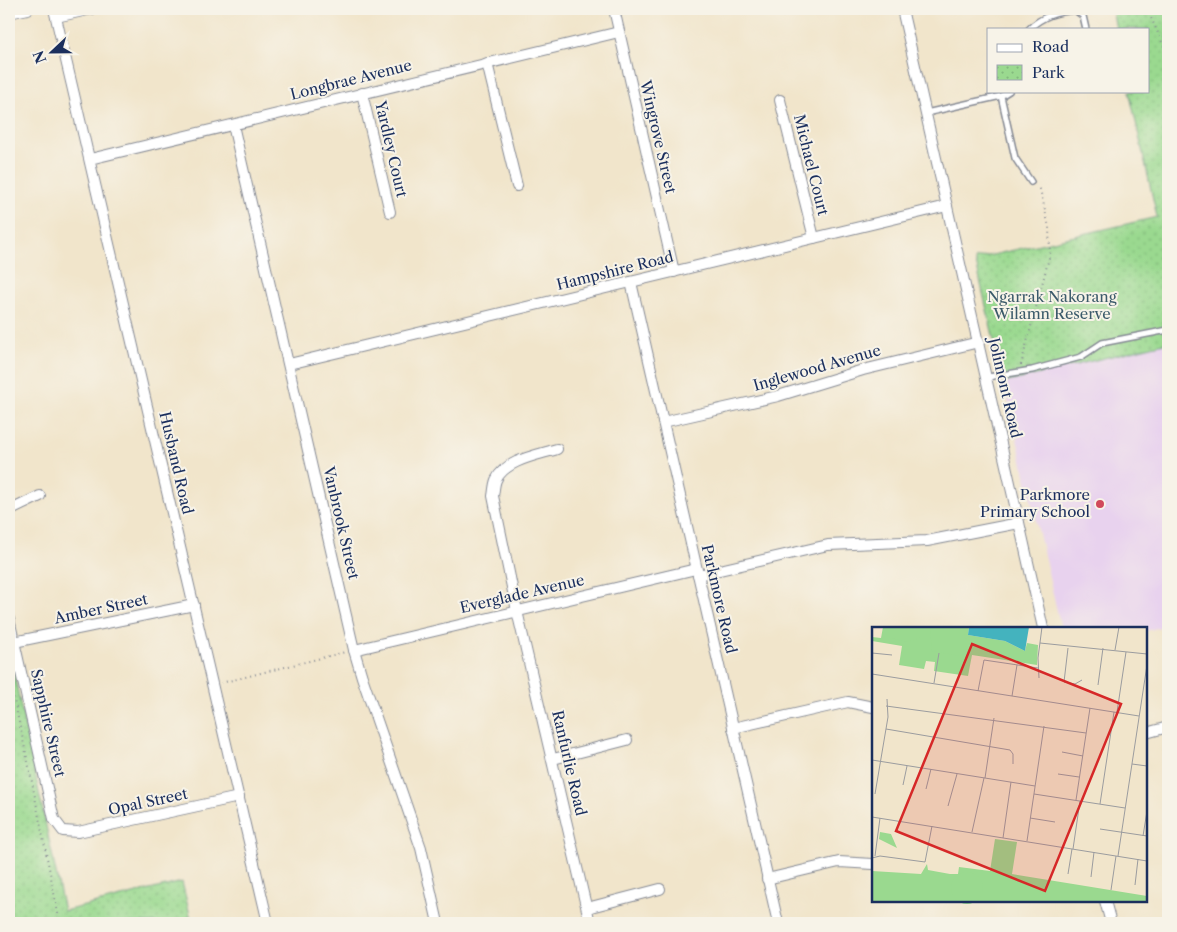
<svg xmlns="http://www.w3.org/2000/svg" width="1177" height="932" font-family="'Libre Caslon Text',serif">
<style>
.built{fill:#e8d2ee}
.park{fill:url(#park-dots);stroke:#5a8476}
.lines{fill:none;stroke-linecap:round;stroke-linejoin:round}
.lane-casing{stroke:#868a94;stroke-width:8}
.street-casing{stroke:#868a94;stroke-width:12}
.path{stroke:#868a94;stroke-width:2;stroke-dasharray:1 4;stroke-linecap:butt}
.lane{stroke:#fff;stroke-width:5}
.street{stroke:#fff;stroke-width:10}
.poi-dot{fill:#d1495b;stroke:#f7f3e8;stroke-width:2}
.labels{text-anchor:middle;stroke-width:4;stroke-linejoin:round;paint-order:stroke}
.street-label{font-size:15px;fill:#1b2f5e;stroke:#f7f3e8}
.park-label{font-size:15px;fill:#3b5a6a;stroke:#f7f3e8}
.poi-label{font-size:15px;fill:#1b2f5e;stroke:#f7f3e8;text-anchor:end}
.inset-road{fill:none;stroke:#9b9c9f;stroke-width:1}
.view{fill:#d62828;fill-opacity:0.15;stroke:#d62828;stroke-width:2.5}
.inset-edge{fill:none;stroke:#1b2f5e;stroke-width:2.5}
</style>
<defs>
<pattern id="park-dots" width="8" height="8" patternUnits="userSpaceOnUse" patternTransform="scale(1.25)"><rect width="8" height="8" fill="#9ad98f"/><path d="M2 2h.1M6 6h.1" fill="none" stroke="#84bb7e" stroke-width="1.8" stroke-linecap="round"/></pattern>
</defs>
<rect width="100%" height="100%" fill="#f7f3e8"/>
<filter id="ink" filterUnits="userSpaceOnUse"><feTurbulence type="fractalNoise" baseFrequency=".02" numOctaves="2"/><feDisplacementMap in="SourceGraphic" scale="10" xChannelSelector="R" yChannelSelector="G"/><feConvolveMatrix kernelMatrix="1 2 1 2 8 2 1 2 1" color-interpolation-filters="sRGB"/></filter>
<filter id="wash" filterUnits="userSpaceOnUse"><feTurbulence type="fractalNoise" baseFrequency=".0096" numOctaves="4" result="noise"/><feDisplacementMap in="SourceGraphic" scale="20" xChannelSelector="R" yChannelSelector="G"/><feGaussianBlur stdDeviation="1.12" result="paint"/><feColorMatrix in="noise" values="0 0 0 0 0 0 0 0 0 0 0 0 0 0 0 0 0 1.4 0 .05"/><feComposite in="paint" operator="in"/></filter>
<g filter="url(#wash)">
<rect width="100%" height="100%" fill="#f1e5cb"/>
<path class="built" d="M1168,342V625L1146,631V628H1061L1004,383Z"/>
<g class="park">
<path d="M1112,9H1168V342L1004,383L975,259L1157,217L1129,91H1148V29H1116Z"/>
<path d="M9,650L64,911L182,882L192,923H9Z"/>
</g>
</g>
<g filter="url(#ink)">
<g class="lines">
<g class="lane-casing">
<g id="lane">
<path d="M1029,29C1042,16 1057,12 1075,10L1083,16L1086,29"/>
<path d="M1001,96L1015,158L1031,182"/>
<path d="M926,113L1001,96L1009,91"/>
<path d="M988,377L1032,370L1081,357L1102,343L1168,330"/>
</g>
</g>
<g class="street-casing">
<g id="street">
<path d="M54,9L268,923"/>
<path d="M614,9L674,272"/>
<path d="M902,9L1043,628"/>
<path d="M9,13L28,9"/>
<path d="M56,17L92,9"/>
<path d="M487,63L517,186"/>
<path d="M362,93L390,212"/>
<path d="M780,100L814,238"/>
<path d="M233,125L354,650L362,677L421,848L438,923"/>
<path d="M90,159L619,32"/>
<path d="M631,282L778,923"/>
<path d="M289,364L947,206"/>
<path d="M663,422L778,396L863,370L979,342"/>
<path d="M557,449C538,455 505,460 496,480C494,485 494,491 493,496L517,611L590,923"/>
<path d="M9,511L40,496"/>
<path d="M698,575L828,545L927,541L1019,523"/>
<path d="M9,619L54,819L63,831L78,832L239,797"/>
<path d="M14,642L194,605"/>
<path d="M354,650L696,569"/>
<path d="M733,728L848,702L873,707"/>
<path d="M1146,733L1168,727"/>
<path d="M553,759L627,740"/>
<path d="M767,879L839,862L873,864"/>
<path d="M1105,901L1111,923"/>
<path d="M587,908L660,889"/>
</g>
</g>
<g class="path">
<path d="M1147,9L1168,55"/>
<path d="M1021,365L1050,254L1049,227L1039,185"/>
<path d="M9,678L28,762L60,923"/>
<path d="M221,683L345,652"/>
</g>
<use href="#lane" class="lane"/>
<use href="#street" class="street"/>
</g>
</g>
<circle class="poi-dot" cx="1100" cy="504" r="5"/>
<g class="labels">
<g class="street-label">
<text transform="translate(351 80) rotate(-14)" y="5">Longbrae Avenue</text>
<text transform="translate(658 137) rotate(77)" y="5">Wingrove Street</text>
<text transform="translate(391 149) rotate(77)" y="5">Yardley Court</text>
<text transform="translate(811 165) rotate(76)" y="5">Michael Court</text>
<text transform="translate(615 271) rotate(-14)" y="5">Hampshire Road</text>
<text transform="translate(817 368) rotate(-16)" y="5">Inglewood Avenue</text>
<text transform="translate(1005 388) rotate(77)" y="5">Jolimont Road</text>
<text transform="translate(176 463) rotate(77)" y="5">Husband Road</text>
<text transform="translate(341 523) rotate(77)" y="5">Vanbrook Street</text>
<text transform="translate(522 594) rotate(-13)" y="5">Everglade Avenue</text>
<text transform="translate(719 599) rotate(77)" y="5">Parkmore Road</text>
<text transform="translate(101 609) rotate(-12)" y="5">Amber Street</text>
<text transform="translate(48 723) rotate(77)" y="5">Sapphire Street</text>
<text transform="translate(569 763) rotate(77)" y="5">Ranfurlie Road</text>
<text transform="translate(148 802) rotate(-12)" y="5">Opal Street</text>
</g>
<g class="park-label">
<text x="1052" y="302">Ngarrak Nakorang<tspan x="1052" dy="17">Wilamn Reserve</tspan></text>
</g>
<g class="poi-label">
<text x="1090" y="500">Parkmore<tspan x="1090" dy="17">Primary School</tspan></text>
</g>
</g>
<g transform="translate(872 627)">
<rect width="275" height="275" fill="#f1e5cb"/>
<path d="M11,0H97L96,8L133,14L153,24L155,16L166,18L165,38L100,28L96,49L62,44L63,35L54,34L52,42L27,38L30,19L0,14V10L9,11ZM8,205L19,207L25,221L7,212ZM123,212L145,215L140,247L275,269V275H0V244L49,247L55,237L56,243L78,247H86L87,240L118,244Z" fill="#9ad98f"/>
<path d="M15,0H53L47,11L36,15L19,11ZM58,0H93L92,11L100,14L89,29L60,24ZM79 261a16 16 0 1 1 32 0a16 16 0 1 1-32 0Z" fill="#9ad98f"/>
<path d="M97,0H157L153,24L133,14L96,8Z" fill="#44b3be"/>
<path class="inset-road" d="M168,16L275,27M196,21L192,55L203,57L210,53M243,23L247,0M0,26L20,28M0,47L267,89M167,51L166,31L170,0M62,56L67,26M226,58L231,21M106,64L112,33L166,41M140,69L145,38M14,79L214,106M245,85L254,25M14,102L138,123L141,127V137M190,125L211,129M0,133L163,159M260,137L275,139M186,147L207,150M113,151L122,91M31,158L35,139M54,162L59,142M3,167L16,90L15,72M162,167L253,181M204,173L218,81M228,177L242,85M76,179L85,147M0,190L275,234M158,191L183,195M228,202L275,209M100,205L112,151M271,209L275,184M131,211L139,155M155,214L172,99M201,222L208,174M3,229L8,191M246,229L275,38M0,231L8,229L53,235L60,199M196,247L200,222M219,250L222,225M263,258L266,232M239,263L244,229"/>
<path class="view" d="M100,17L249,77L173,264L24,204Z"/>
<rect width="275" height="275" class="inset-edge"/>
</g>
<rect width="1177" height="932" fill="none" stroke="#f7f3e8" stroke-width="30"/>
<rect x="987" y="28" width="162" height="65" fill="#f7f3e8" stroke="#9fa5b1"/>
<rect x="997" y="44" width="25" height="8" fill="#ffffff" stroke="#9fa5b1"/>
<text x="1032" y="52" font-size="15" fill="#1b2f5e">Road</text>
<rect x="997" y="65" width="25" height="15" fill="url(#park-dots)" stroke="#9fa5b1"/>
<text x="1032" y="78" font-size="15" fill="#1b2f5e">Park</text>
<g transform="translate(52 52) rotate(248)" stroke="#f7f3e8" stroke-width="4" paint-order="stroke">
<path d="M0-4L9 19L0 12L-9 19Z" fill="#1b2f5e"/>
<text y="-8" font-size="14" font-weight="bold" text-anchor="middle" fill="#1b2f5e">N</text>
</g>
</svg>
